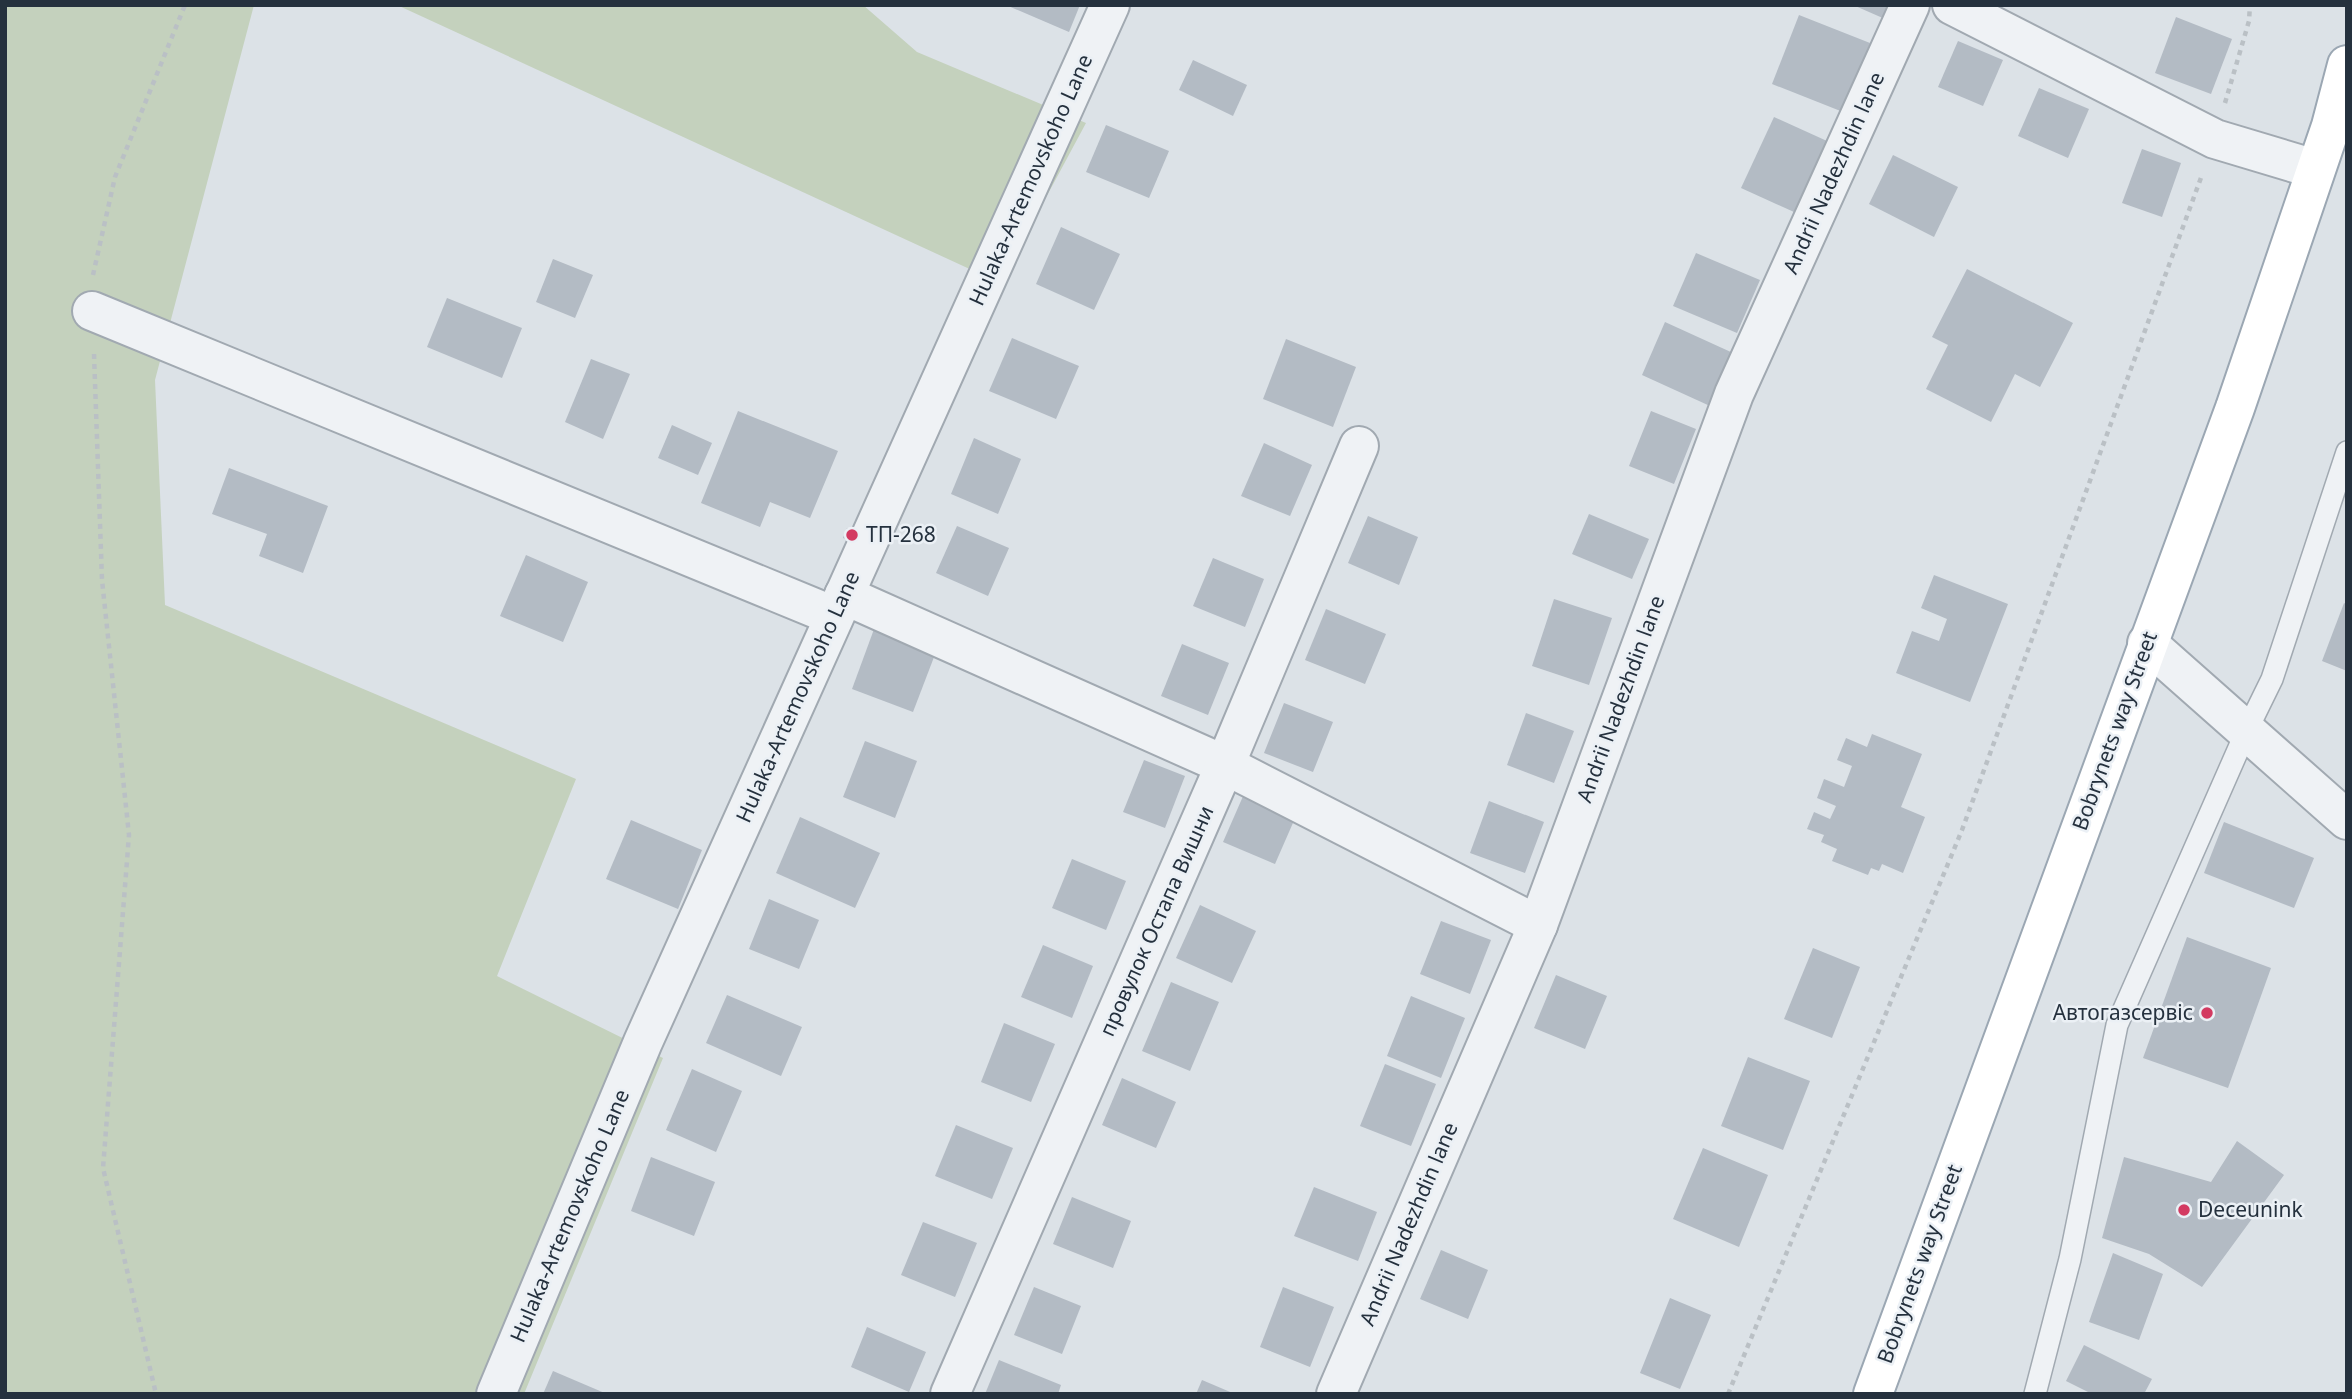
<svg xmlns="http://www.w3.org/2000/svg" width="2352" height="1399" font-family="'Noto Sans',sans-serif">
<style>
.green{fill:#c4d1bd}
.building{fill:#b3bbc4}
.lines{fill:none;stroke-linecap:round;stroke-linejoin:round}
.service-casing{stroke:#a1a9b1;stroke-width:24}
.minor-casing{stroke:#a1a9b1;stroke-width:42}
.primary-casing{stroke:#9ba7b3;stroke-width:42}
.path{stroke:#bac0c5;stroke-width:4.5;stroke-dasharray:5 5;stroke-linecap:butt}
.service{stroke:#eff2f5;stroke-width:21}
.minor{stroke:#eff2f5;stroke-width:38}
.primary{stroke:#fff;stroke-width:38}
.poi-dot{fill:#d33a61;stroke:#ebf0f5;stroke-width:2.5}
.labels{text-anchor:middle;stroke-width:5;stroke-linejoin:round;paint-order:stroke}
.street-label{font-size:21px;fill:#25313e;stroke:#ebf0f5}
.poi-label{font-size:21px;fill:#25313e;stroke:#ebf0f5;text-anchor:start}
</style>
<rect width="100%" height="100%" fill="#dce2e7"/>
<g class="green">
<path d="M5,5H254L155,380L165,605L576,779L497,976L663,1058L524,1394H5V651L7,632L5,609Z"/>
<path d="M397,5H863L917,52L1086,123L1000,283Z"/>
</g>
<g class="building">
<path d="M1006,5H1080L1069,32Z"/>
<path d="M1853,5H1891L1885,19Z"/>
<path d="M1799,15L1870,43L1843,112L1772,84Z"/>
<path d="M2176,17L2232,39L2211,94L2155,73Z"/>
<path d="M1958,41L2003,60L1983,106L1938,87Z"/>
<path d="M1193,60L1247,85L1233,116L1179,90Z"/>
<path d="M2039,88L2089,109L2068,158L2018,136Z"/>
<path d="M1774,117L1827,141L1794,212L1741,188Z"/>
<path d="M1106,125L1169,151L1149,198L1086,172Z"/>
<path d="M2142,149L2181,163L2162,217L2122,203Z"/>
<path d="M1893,155L1958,187L1934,237L1869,204Z"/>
<path d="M1061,227L1120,254L1094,310L1036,284Z"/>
<path d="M1696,253L1760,280L1737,333L1673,306Z"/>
<path d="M553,259L593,275L575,318L536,302Z"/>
<path d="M1967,269L2073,323L2040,387L2015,374L1991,422L1926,389L1948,345L1932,337Z"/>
<path d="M447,298L522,328L502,378L427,347Z"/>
<path d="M1665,322L1733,353L1710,406L1642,375Z"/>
<path d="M1012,338L1079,366L1056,419L989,391Z"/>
<path d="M1286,339L1356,367L1333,427L1263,399Z"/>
<path d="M591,359L630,374L603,439L565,422Z"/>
<path d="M738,411L838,451L810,518L770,502L760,527L701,503Z"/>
<path d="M1651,411L1696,429L1674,484L1629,466Z"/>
<path d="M672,425L712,443L698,475L658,458Z"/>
<path d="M974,438L1021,459L998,514L951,494Z"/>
<path d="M1264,443L1312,465L1290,516L1241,496Z"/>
<path d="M229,468L328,506L303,573L259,556L267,534L212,514Z"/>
<path d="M1589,514L1649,539L1632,579L1572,554Z"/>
<path d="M1368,516L1418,537L1399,585L1348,563Z"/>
<path d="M957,526L1009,548L988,596L936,573Z"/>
<path d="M847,528L860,532L856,543L843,538Z"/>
<path d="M526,555L588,582L563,642L500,616Z"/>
<path d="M1213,558L1264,579L1245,627L1193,606Z"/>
<path d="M1934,575L2008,604L1970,702L1896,673L1912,631L1939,641L1947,619L1921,608Z"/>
<path d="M1554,599L1612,618L1589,685L1532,666Z"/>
<path d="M2344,603L2347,605V671L2322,661Z"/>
<path d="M1326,609L1386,634L1365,684L1305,660Z"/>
<path d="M877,621L939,644L913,712L852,689Z"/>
<path d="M1182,644L1229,663L1208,715L1161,696Z"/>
<path d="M1284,703L1333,722L1313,772L1264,753Z"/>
<path d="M1526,713L1574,731L1554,783L1507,765Z"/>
<path d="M1872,734L1922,754L1901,807L1925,817L1903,873L1882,864L1879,871L1871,868L1868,875L1832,861L1837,849L1821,842L1824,835L1807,829L1814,812L1830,819L1836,806L1817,798L1824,779L1844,787L1852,766L1837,760L1846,738L1867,747Z"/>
<path d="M865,741L917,761L895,818L843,797Z"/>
<path d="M1144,760L1185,776L1165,828L1123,812Z"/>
<path d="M1244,794L1296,816L1275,864L1223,842Z"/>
<path d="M1489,801L1544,822L1525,873L1470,853Z"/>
<path d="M800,817L880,853L855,908L776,873Z"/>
<path d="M631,820L702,850L678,909L606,879Z"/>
<path d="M2224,822L2314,858L2294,908L2204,873Z"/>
<path d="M1072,859L1126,881L1106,930L1052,908Z"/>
<path d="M769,899L819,920L799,969L749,949Z"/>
<path d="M1200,905L1256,931L1232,983L1176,958Z"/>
<path d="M1441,921L1491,940L1470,994L1420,974Z"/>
<path d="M2187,937L2271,968L2228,1088L2143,1058Z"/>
<path d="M1043,945L1093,966L1072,1018L1021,997Z"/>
<path d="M1813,948L1860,967L1832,1038L1784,1019Z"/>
<path d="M1556,975L1607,996L1585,1049L1534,1028Z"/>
<path d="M1171,982L1219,1002L1190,1071L1142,1051Z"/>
<path d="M727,995L802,1027L781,1076L706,1043Z"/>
<path d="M1411,996L1465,1018L1441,1078L1387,1056Z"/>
<path d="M1004,1023L1055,1044L1031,1102L981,1082Z"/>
<path d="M1748,1057L1810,1081L1783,1150L1721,1126Z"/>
<path d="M1385,1064L1436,1084L1411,1146L1360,1126Z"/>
<path d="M692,1069L742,1091L716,1152L666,1130Z"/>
<path d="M1122,1078L1176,1102L1156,1148L1102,1125Z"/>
<path d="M956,1125L1013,1148L992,1199L935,1176Z"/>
<path d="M2237,1141L2284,1175L2202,1287L2149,1254L2102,1238L2124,1157L2211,1182Z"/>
<path d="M1703,1148L1768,1175L1739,1247L1673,1219Z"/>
<path d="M651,1157L715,1182L694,1236L631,1211Z"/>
<path d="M1314,1187L1377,1212L1358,1261L1294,1236Z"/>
<path d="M1072,1197L1131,1221L1113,1268L1053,1244Z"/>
<path d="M923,1222L977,1243L955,1297L901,1275Z"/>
<path d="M1441,1250L1488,1270L1468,1319L1420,1299Z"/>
<path d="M2113,1253L2163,1274L2139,1340L2089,1322Z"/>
<path d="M1034,1287L1081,1306L1062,1354L1014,1335Z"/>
<path d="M1283,1287L1334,1307L1310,1367L1260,1347Z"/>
<path d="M1670,1298L1711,1315L1680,1389L1640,1373Z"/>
<path d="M867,1327L926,1352L909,1392L851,1367Z"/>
<path d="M2084,1345L2152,1379L2144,1394H2092L2066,1381Z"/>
<path d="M999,1360L1061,1385L1058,1394H985Z"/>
<path d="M553,1371L607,1394H543Z"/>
<path d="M1202,1380L1235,1394H1196Z"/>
</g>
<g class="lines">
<g class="service-casing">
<path id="service" d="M2035,1394L2070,1259L2117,1025L2246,732L2272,679L2347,452"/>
</g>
<g class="minor-casing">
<g id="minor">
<path d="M1952,5L2215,139L2315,169"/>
<path d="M92,311L834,616"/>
<path d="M844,595L1225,765L1538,925"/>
<path d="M2147,643L2347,820"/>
<path d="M496,1394L643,1042L1110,5"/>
<path d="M950,1394L1225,765L1359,446"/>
<path d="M1336,1394L1538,925L1734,394L1910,5"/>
</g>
</g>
<g class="primary-casing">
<path id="primary" d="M1873,1394L2235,408L2331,126L2347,65"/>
</g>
<g class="path">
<path d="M2225,103L2249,21L2250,5"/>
<path d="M93,275L115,177L185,5"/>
<path d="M94,354L102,580L129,835L103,1168L156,1394"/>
<path d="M1728,1394L1962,830L2202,175"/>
</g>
<use href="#service" class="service"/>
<use href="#minor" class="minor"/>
<use href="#primary" class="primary"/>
</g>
<g class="poi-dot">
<circle cx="852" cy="535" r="7"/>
<circle cx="2207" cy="1013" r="7"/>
<circle cx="2184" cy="1210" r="7"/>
</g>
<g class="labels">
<g class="street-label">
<text transform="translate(1834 173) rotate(-66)" y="7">Andrii Nadezhdin lane</text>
<text transform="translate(1031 180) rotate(-66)" y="7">Hulaka-Artemovskoho Lane</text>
<text transform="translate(798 697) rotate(-66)" y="7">Hulaka-Artemovskoho Lane</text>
<text transform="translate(1621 699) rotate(-70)" y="7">Andrii Nadezhdin lane</text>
<text transform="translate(2115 731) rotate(-70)" y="7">Bobrynets way Street</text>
<text transform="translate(1157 921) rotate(-66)" y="7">провулок Остапа Вишни</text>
<text transform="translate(570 1216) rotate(-67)" y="7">Hulaka-Artemovskoho Lane</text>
<text transform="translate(1409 1224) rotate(-67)" y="7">Andrii Nadezhdin lane</text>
<text transform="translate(1920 1264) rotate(-70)" y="7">Bobrynets way Street</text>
</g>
<g class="poi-label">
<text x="866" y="542">ТП-268</text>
<text x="2193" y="1020" text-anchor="end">Автогазсервіс</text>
<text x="2198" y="1217">Deceunink</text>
</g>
</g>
<rect width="2352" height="1399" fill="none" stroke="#25313e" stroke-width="14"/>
</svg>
